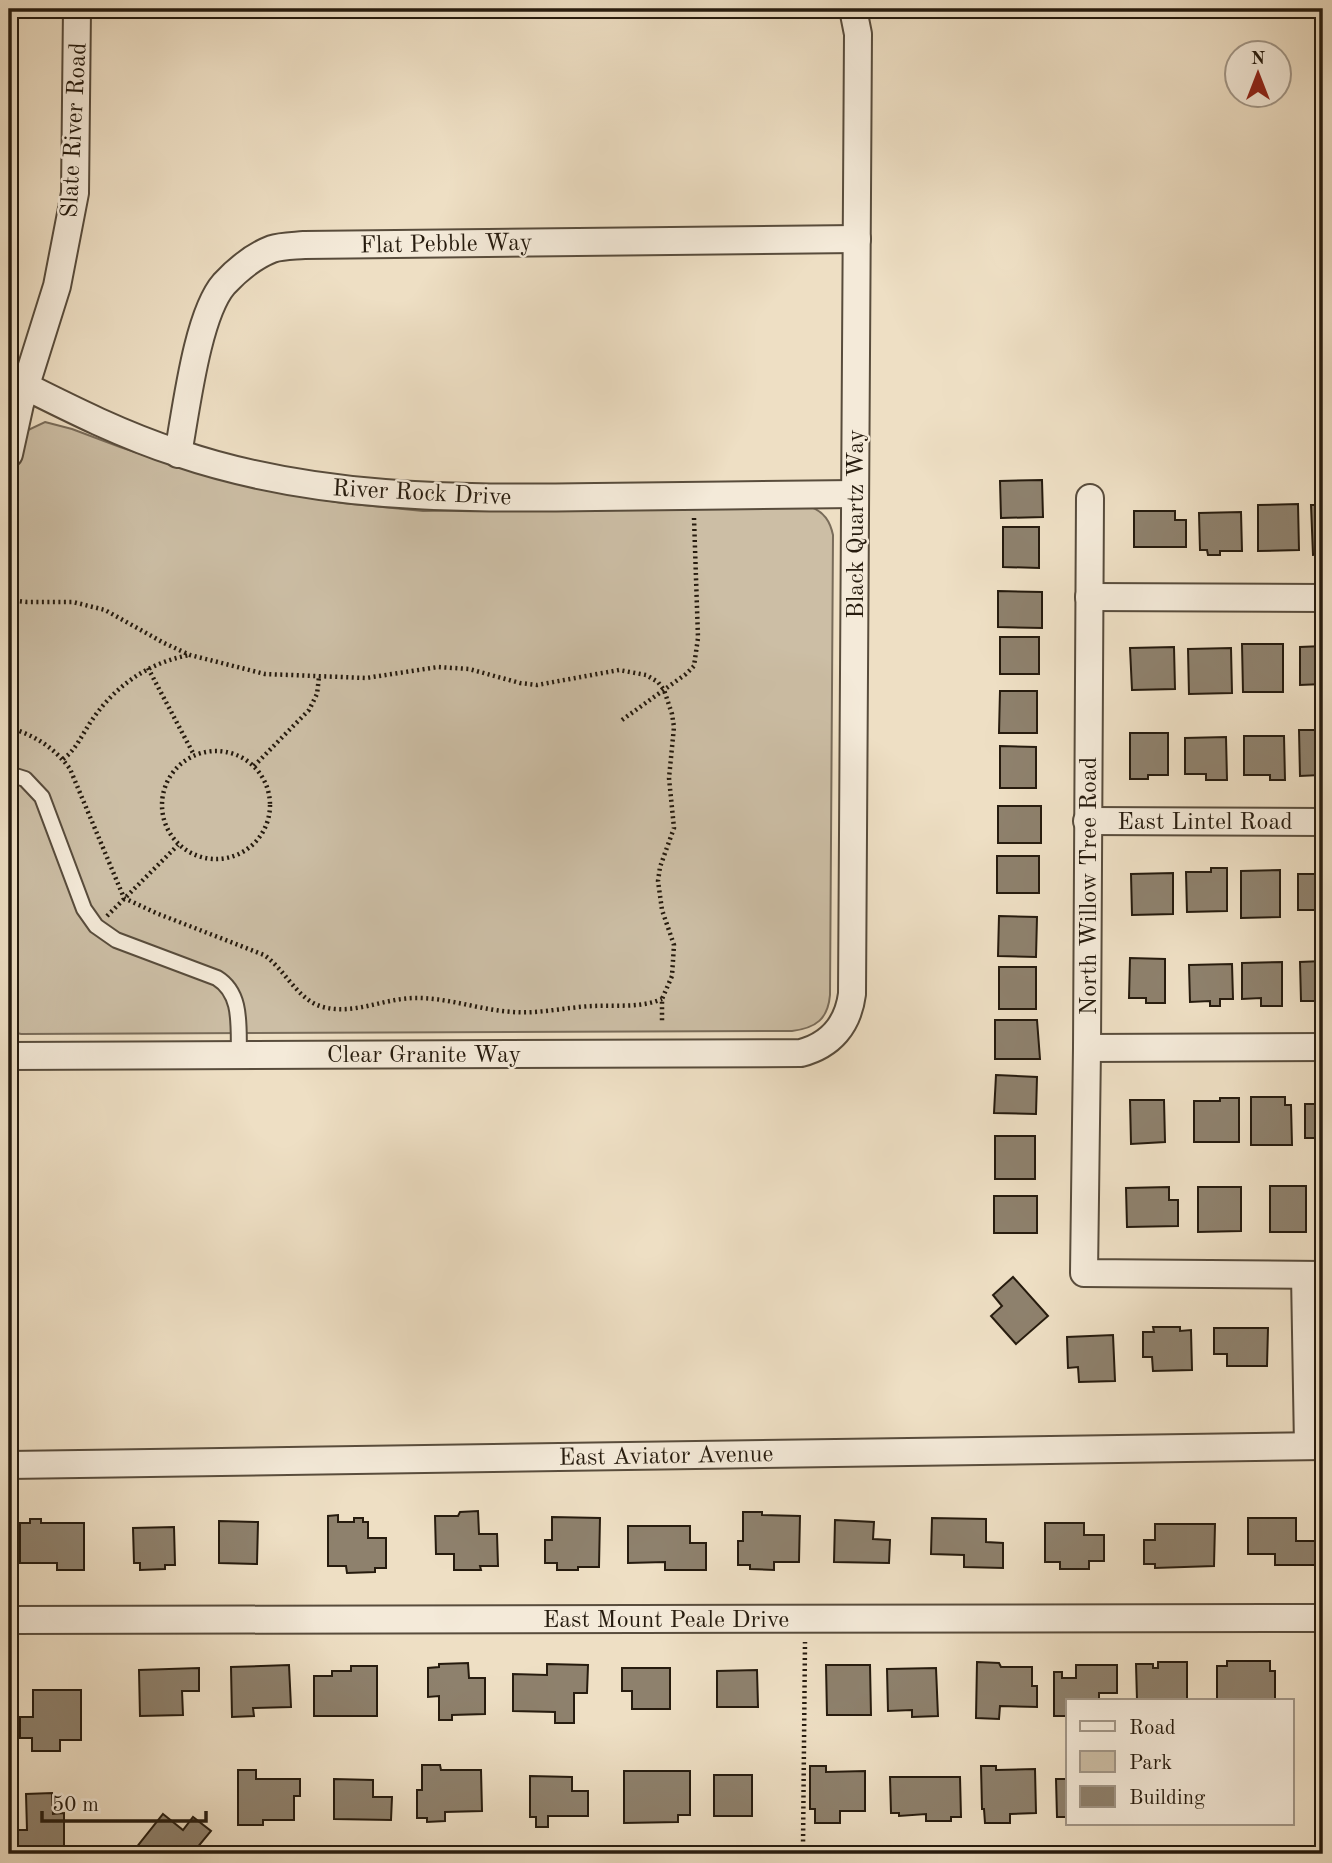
<svg xmlns="http://www.w3.org/2000/svg" width="1332" height="1863" font-family="'Old Standard TT',serif">
<style>
.green{fill:#ccbea5;stroke:#796c5a;stroke-width:2}
.building{fill:#8e816d;stroke:#261b0e;stroke-width:2}
.lines{fill:none;stroke-linecap:round;stroke-linejoin:round}
.lane-casing{stroke:#584c3c;stroke-width:18}
.street-casing{stroke:#584c3c;stroke-width:30}
.path{stroke:#261b0e;stroke-width:4.5;stroke-dasharray:2 3.5;stroke-linecap:butt}
.lane{stroke:#f4ead9;stroke-width:14}
.street{stroke:#f4ead9;stroke-width:26}
.labels{text-anchor:middle;stroke-width:5;stroke-linejoin:round;paint-order:stroke}
.street-label{font-size:24px;fill:#261b0e;stroke:#f4ead9}
</style>
<rect width="100%" height="100%" fill="#eedfc4"/>
<filter id="stains"><feTurbulence type="fractalNoise" baseFrequency=".00286" numOctaves="4"/><feColorMatrix values="0 0 0 0 .2 0 0 0 0 .09 0 0 0 0 .02 0 0 0 .5 -.17"/></filter>
<radialGradient id="worn" r=".72"><stop offset=".6" stop-color="#630" stop-opacity="0"/><stop offset="1" stop-color="#630" stop-opacity=".3"/></radialGradient>
<path class="green" d="M45,422L72,429L120,447L189,470L265,490L342,503L423,511L811,507C824,512 830,521 833,535L830,995C828,1019 816,1028 792,1031L21,1034L9,1031V500L16,460L26,431Z"/>
<g class="building">
<path d="M1042,480L1043,517L1001,518L1000,481Z"/>
<path d="M1298,504L1299,550L1258,551V505Z"/>
<path d="M1311,505H1323V554L1313,555Z"/>
<path d="M1134,511H1175V520H1186V547H1134Z"/>
<path d="M1241,512L1242,551H1220V555H1208L1207,550H1200L1199,513Z"/>
<path d="M1003,527H1039V568L1003,567Z"/>
<path d="M998,591L1042,592V628L998,627Z"/>
<rect x="1000" y="637" width="39" height="37"/>
<path d="M1242,644H1283V692H1243Z"/>
<path d="M1323,646V684L1300,685V647Z"/>
<path d="M1174,647L1175,689L1132,690L1130,648Z"/>
<path d="M1231,648L1232,693L1189,694L1188,649Z"/>
<path d="M1000,691H1037V733H999Z"/>
<path d="M1299,730H1323V780H1320V775L1300,776Z"/>
<path d="M1130,733H1168V775H1148V779H1130Z"/>
<path d="M1244,736H1284L1285,780H1270V775H1244Z"/>
<path d="M1226,737L1227,780H1206V774H1185V738Z"/>
<path d="M1000,746L1036,747V788H1000Z"/>
<rect x="998" y="806" width="43" height="37"/>
<rect x="997" y="856" width="42" height="37"/>
<path d="M1211,868H1227V911L1187,912L1186,872H1211Z"/>
<path d="M1316,869H1323V910H1298V874H1316Z"/>
<path d="M1280,870V917L1241,918V871Z"/>
<path d="M1173,873V914L1132,915L1131,874Z"/>
<path d="M999,916L1037,917L1036,957L998,956Z"/>
<path d="M1130,958L1165,959V1003H1146V998H1129Z"/>
<path d="M1323,961V1001H1301L1300,962Z"/>
<path d="M1282,962V1006H1261V998L1242,999V963Z"/>
<path d="M1232,964L1233,999H1220V1006H1210V1001L1190,1002L1189,965Z"/>
<rect x="999" y="967" width="37" height="42"/>
<path d="M995,1020H1037L1040,1059H995Z"/>
<path d="M996,1075L1037,1077L1036,1114L994,1113Z"/>
<path d="M1251,1097H1285V1105H1291L1292,1145H1251Z"/>
<path d="M1220,1098H1239V1142H1194V1101H1220Z"/>
<path d="M1130,1100H1164L1165,1142L1131,1144Z"/>
<rect x="1305" y="1104" width="18" height="34"/>
<rect x="995" y="1136" width="40" height="43"/>
<rect x="1270" y="1186" width="36" height="46"/>
<path d="M1169,1187V1200H1178V1226L1127,1227L1126,1188Z"/>
<path d="M1198,1187H1241V1231L1198,1232Z"/>
<rect x="994" y="1196" width="43" height="37"/>
<path d="M1013,1277L1048,1316L1016,1344L991,1316L1002,1306L993,1295Z"/>
<path d="M1153,1327H1180V1331L1191,1330L1192,1370L1153,1371L1152,1357H1143V1332H1154Z"/>
<path d="M1214,1328H1268L1267,1366H1227V1354H1214Z"/>
<path d="M1113,1335L1115,1381L1079,1382L1078,1367L1068,1368L1067,1337Z"/>
<path d="M478,1511L479,1534H497L498,1566H480L481,1570H454V1554H436L435,1516H458L460,1512Z"/>
<path d="M743,1512H762V1515L800,1516L799,1562H774V1570L750,1569V1565H738V1541H743Z"/>
<path d="M338,1515V1522H354V1518H363V1522H368V1538H386V1568H375V1572L347,1573L346,1566H328V1516Z"/>
<path d="M552,1517L600,1518L599,1567H578V1570H557V1563H545V1540H552Z"/>
<path d="M932,1518L986,1519V1542L1003,1543V1568L964,1567V1555L931,1554Z"/>
<path d="M1248,1518H1296V1541H1316V1565H1275V1554H1248Z"/>
<path d="M30,1519H41V1523H84V1570H57V1563H20V1523H30Z"/>
<path d="M835,1520L874,1522L873,1539L890,1540L889,1563L834,1562Z"/>
<path d="M219,1521L258,1522L257,1564L219,1563Z"/>
<path d="M1045,1523H1084V1535H1104V1561H1089V1569H1060V1562H1045Z"/>
<path d="M1155,1524H1215L1214,1566L1155,1568V1564H1144V1540H1155Z"/>
<path d="M628,1526H690V1543H706V1570H665V1562L628,1563Z"/>
<path d="M174,1527L175,1565H165V1569L140,1570V1563H134L133,1528Z"/>
<path d="M1227,1661H1270V1671H1275V1700H1217V1666H1227Z"/>
<path d="M977,1662L999,1663L1001,1667H1032V1686H1037V1707L1000,1706L999,1719L976,1718Z"/>
<path d="M1158,1662H1187V1700H1137L1136,1664H1153V1668H1158Z"/>
<path d="M468,1663L469,1678H485V1714L452,1715V1720H439V1696L428,1697V1668L439,1667V1664Z"/>
<path d="M547,1664L588,1665L587,1693H574V1723H555V1712L513,1711V1674L547,1675Z"/>
<path d="M289,1665L291,1707L253,1708L254,1716L232,1717L231,1667Z"/>
<path d="M826,1665H870L871,1715H827Z"/>
<path d="M1076,1665H1117V1693H1099V1700H1068V1716H1054V1672H1062V1678H1076Z"/>
<path d="M351,1666H377V1716H314V1676H332V1671H351Z"/>
<path d="M199,1668V1691H182L183,1715L140,1716L139,1670Z"/>
<path d="M622,1668H670V1709H632V1691H622Z"/>
<path d="M936,1668L938,1716L912,1717V1710L888,1711L887,1669Z"/>
<path d="M757,1670L758,1707H717V1671Z"/>
<path d="M33,1690H81V1740H60V1751H32V1738H20V1717H33Z"/>
<path d="M422,1765H440L441,1770H481L482,1811L445,1812V1821L427,1822V1818H417V1790H422Z"/>
<path d="M810,1766H826V1772L865,1771V1811H840V1823H815V1809H810Z"/>
<path d="M981,1766H996V1770L1035,1769L1036,1813L1010,1814V1823H985L984,1809H982Z"/>
<path d="M238,1770H256V1779H300V1796H294V1820H263V1825H238Z"/>
<path d="M624,1771H690V1815H678V1822L624,1823Z"/>
<rect x="714" y="1775" width="38" height="41"/>
<path d="M530,1776L572,1777V1791H588V1816H548V1827H536V1817H530Z"/>
<path d="M890,1777H960L961,1817H951V1821H926V1814L899,1816V1813H891Z"/>
<path d="M334,1779L373,1780V1797H392L391,1820L334,1819Z"/>
<path d="M1056,1779H1068V1817H1057Z"/>
<path d="M52,1793L53,1814L64,1813V1854H16L15,1830H27L26,1794Z"/>
<path d="M163,1814L183,1830L193,1817L211,1831L192,1854H134L132,1853Z"/>
</g>
<g class="lines">
<g class="lane-casing">
<path id="lane" d="M9,774L25,779L42,797L84,909L96,926L116,940L217,978C243,994 238,1027 239,1055"/>
</g>
<g class="street-casing">
<g id="street">
<path d="M9,378C63,405 119,434 178,453C313,499 455,499 596,497C682,496 769,495 855,494"/>
<path d="M9,454L20,404L57,286L75,193L77,9"/>
<path d="M178,454C186,411 197,315 224,284C237,270 254,256 272,249C281,246 293,246 304,245L857,239"/>
<path d="M1090,498L1087,1048L1084,1273L1323,1275"/>
<path d="M1089,597L1323,598"/>
<path d="M1087,821L1323,822"/>
<path d="M1087,1048L1323,1047"/>
<path d="M9,1056L801,1053C831,1045 848,1025 852,994L858,34L853,9"/>
<path d="M1305,1275L1308,1446"/>
<path d="M9,1465L1323,1446"/>
<path d="M9,1620L1323,1618"/>
</g>
</g>
<g class="path">
<path d="M9,600L27,602H73L105,610L164,643L190,655L265,674L366,678L438,667L469,669L520,683L537,685L619,670L646,675L658,682L664,690L672,714L674,727L669,778L674,828L660,867L658,881L662,910L674,945L672,976L662,999V1023"/>
<path d="M148,668L194,755"/>
<path d="M622,720L686,674L694,666L698,638L694,518"/>
<path d="M9,728C33,734 55,748 70,769L124,898L156,913L264,955C285,969 297,1000 323,1007C354,1015 382,999 413,998C447,997 479,1010 513,1012C540,1014 567,1007 593,1006C616,1005 641,1008 662,999"/>
<circle cx="216" cy="805" r="54"/>
<path d="M63,759C77,749 82,734 92,720C115,686 149,662 190,655"/>
<path d="M254,766L309,710L317,694L319,677"/>
<path d="M107,916L178,845"/>
<path d="M803,1847L805,1642"/>
</g>
<use href="#lane" class="lane"/>
<use href="#street" class="street"/>
</g>
<g class="labels">
<g class="street-label">
<text transform="translate(73 130) rotate(-87)" y="8">Slate River Road</text>
<text transform="translate(446 243) rotate(-1)" y="8">Flat Pebble Way</text>
<text transform="translate(422 492) rotate(3)" y="8">River Rock Drive</text>
<text transform="translate(855 524) rotate(-90)" y="8">Black Quartz Way</text>
<text x="1205" y="829">East Lintel Road</text>
<text transform="translate(1088 886) rotate(-90)" y="8">North Willow Tree Road</text>
<text x="424" y="1062">Clear Granite Way</text>
<text transform="translate(666 1455) rotate(-1)" y="8">East Aviator Avenue</text>
<text x="666" y="1627">East Mount Peale Drive</text>
</g>
</g>
<rect width="1332" height="1863" fill="none" stroke="#eedfc4" stroke-width="35"/>
<rect x="10" y="10" width="1311" height="1842" fill="none" stroke="#261b0e" stroke-width="3.5"/>
<rect x="18" y="18" width="1297" height="1828" fill="none" stroke="#261b0e" stroke-width="2"/>
<rect x="1066" y="1699" width="228" height="126" fill="#f4ead9" stroke="#a29788" stroke-width="2"/>
<rect x="1080" y="1721" width="35" height="10" fill="#f4ead9" stroke="#a29788" stroke-width="2"/>
<text x="1129" y="1734" font-size="21" fill="#261b0e">Road</text>
<rect x="1080" y="1751" width="35" height="21" fill="#ccbea5" stroke="#a29788" stroke-width="2"/>
<text x="1129" y="1769" font-size="21" fill="#261b0e">Park</text>
<rect x="1080" y="1786" width="35" height="21" fill="#8e816d" stroke="#a29788" stroke-width="2"/>
<text x="1129" y="1804" font-size="21" fill="#261b0e">Building</text>
<g transform="translate(1258 74)"><circle r="33" fill="#f4ead9" stroke="#a29788" stroke-width="2"/>
<path d="M0-5L12 26L0 18L-12 26Z" fill="#8f2418"/>
<text y="-10" font-size="19" font-weight="bold" text-anchor="middle" fill="#261b0e">N</text>
</g>
<path d="M42 1811v10h164v-10" fill="none" stroke="#261b0e" stroke-width="3.5"/>
<text x="52" y="1811" font-size="21" fill="#261b0e" stroke="#f4ead9" stroke-width="5" paint-order="stroke">50 m</text>
<rect width="100%" height="100%" filter="url(#stains)"/>
<rect width="100%" height="100%" fill="url(#worn)"/>
</svg>
